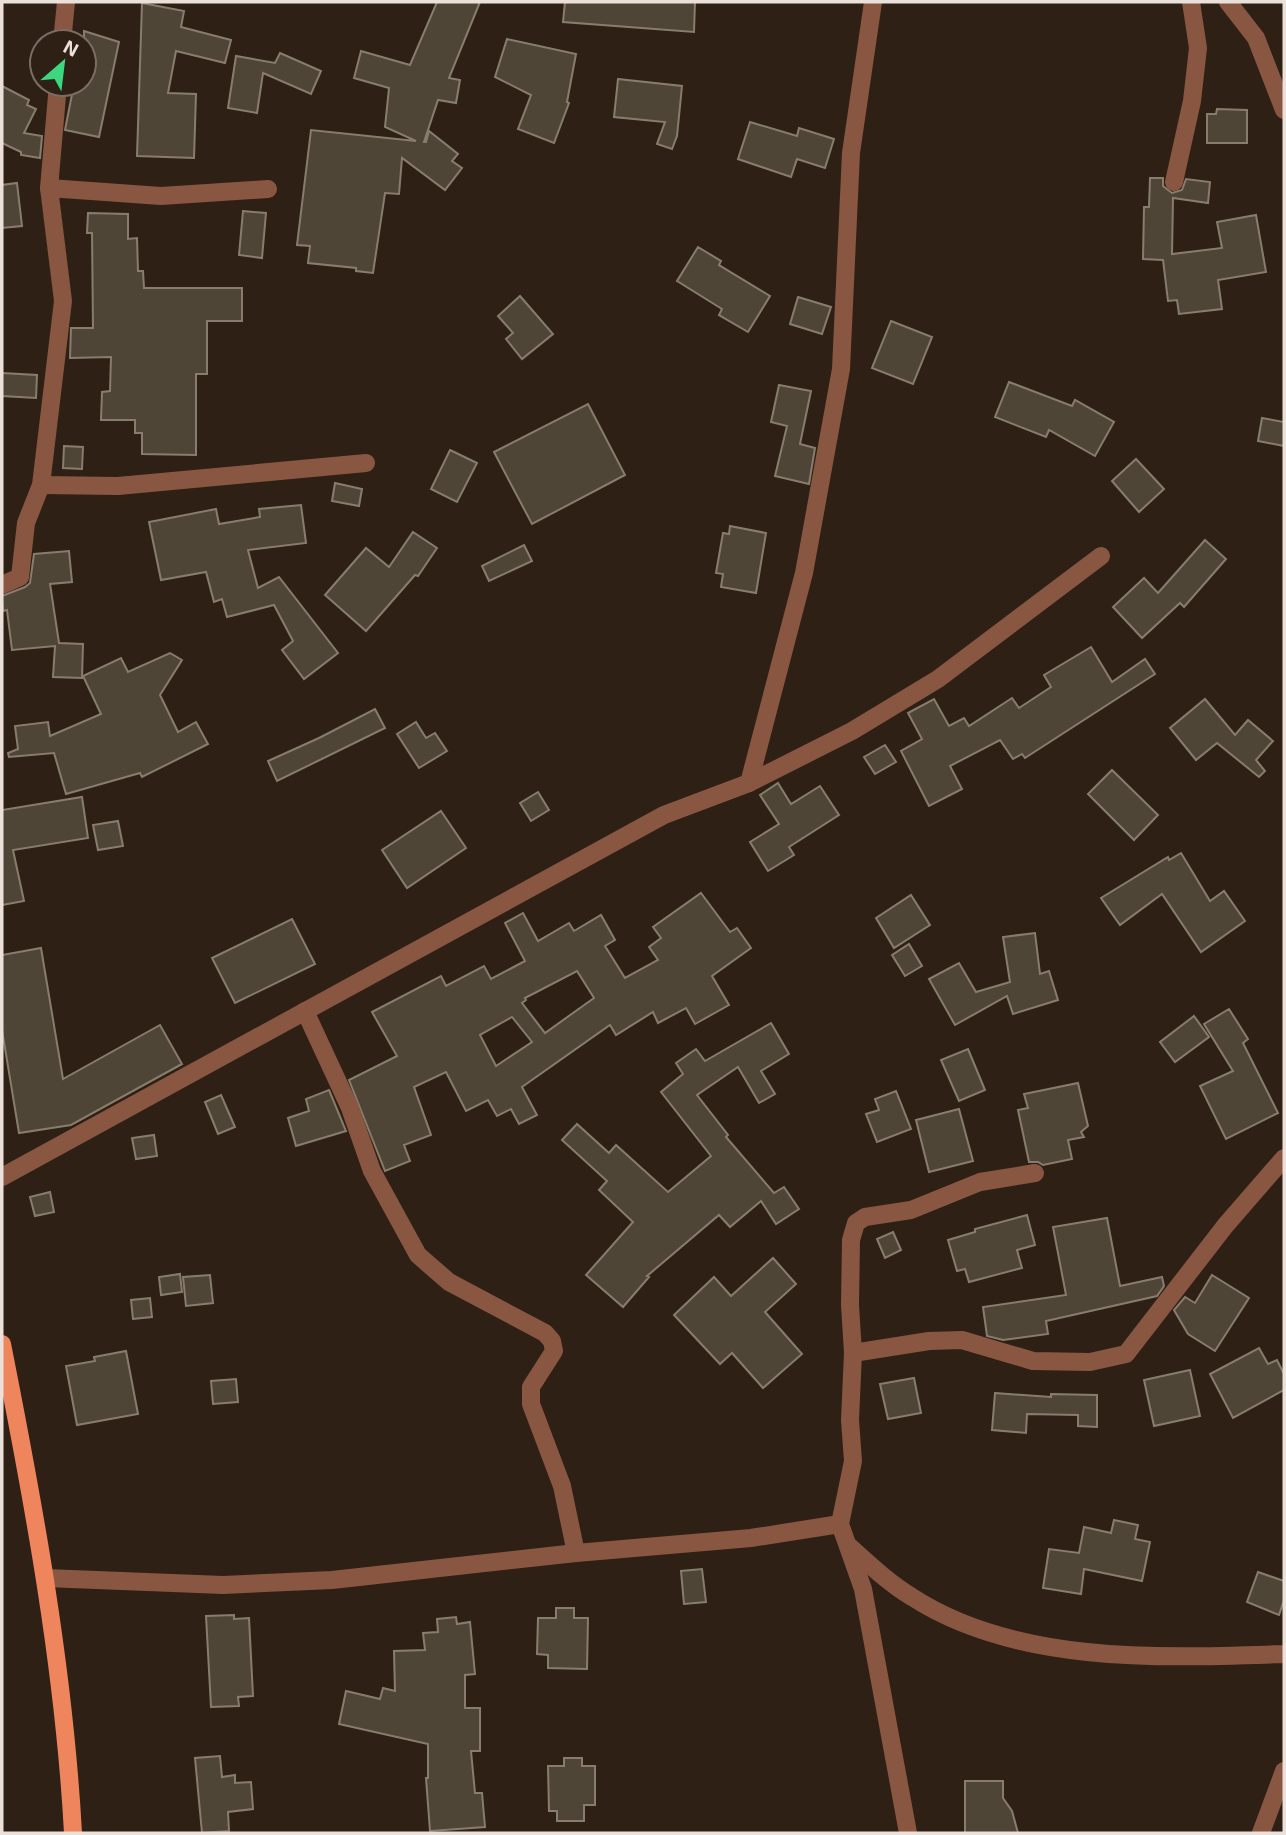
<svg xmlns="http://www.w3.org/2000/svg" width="1286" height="1835" font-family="'Exo 2',sans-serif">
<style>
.building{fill:#4f4536;stroke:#887d6c;stroke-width:2;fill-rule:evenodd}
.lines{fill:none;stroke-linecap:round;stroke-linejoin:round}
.minor{stroke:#895642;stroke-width:18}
.primary{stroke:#ef855c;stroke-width:18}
</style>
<rect width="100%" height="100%" fill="#2e2015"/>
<g class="building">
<path d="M437,2H480L449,78L460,80L456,103L438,100L424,142H426L429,131L458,154L452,161L462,168L445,190L402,158L399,194L385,193L373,273L356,271V268L308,263L310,246L297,245L311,130L416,141L385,127L389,88L354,78L361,51L410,65Z"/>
<path d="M565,2H695L694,32L563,22Z"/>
<path d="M142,3L184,11L181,27L231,40L225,63L176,51L168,93L196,94L194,158L137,156Z"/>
<path d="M84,31L119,42L99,137L65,130L74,84H84Z"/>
<path d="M507,39L576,54L567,102L569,103L554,143L518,129L531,95L495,77Z"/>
<path d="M280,53L321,71L311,94L263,73L257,113L228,108L236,56L275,63Z"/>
<path d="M618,79L682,86L677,136L672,149L657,144L665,122L614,117Z"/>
<path d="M2,86L29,100L27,105L36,109L24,133L42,136L40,158L21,155V152L2,143Z"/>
<path d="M1217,109L1247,110V143H1207V114H1216Z"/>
<path d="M750,122L797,136L799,128L834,139L825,168L797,159L791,177L738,159Z"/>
<path d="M1150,178H1163V186L1172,193L1182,190L1186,179L1210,182L1208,203L1173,198L1172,254L1222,248L1217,222L1256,215L1266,272L1218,280L1222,309L1179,314L1177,300L1168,301L1163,260L1143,259L1144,207H1149Z"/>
<path d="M17,183L22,226L2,228V185Z"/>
<path d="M243,211L266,213L262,258L239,255Z"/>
<path d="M88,213L128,214V239L137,238L138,271H143L144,288H242V321H207V374H196V455L142,454V433H135V420H101L102,392L110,391L111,357L70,358L71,328H93L92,233H87Z"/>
<path d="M698,247L721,261L719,265L770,296L748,332L719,315L722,309L677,281Z"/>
<path d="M520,296L553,334L522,359L506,339L513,333L498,316Z"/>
<path d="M798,297L831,307L822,334L790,324Z"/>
<path d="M891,321L932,337L913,384L872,368Z"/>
<path d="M2,373L37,375L36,398L2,396Z"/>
<path d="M1009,382L1072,406L1075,400L1114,422L1095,456L1049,430L1046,437L995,417Z"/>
<path d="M779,385L811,391L800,444L815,448L809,484L775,476L787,426L771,422Z"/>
<path d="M588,404L625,475L532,524L494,452Z"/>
<path d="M1262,418L1284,422V446L1258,441Z"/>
<path d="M64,446L83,447L82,469L63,468Z"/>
<path d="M450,450L477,463L457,502L431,489Z"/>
<path d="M1136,459L1164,489L1139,512L1112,481Z"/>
<path d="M335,483L362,489L359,506L332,501Z"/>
<path d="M301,505L306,543L248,550L258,588L279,577L338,653L304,679L282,650L293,641L274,605L227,617L222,599L214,602L206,572L161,580L149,522L216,509L219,524L260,517L259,509Z"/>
<path d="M730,526L766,533L756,593L721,587L723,574L716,573L723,533L729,534Z"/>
<path d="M413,532L437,548L418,576L415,575L366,631L325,595L366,548L389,567Z"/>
<path d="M1205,540L1226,559L1184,607L1180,603L1142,638L1113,607L1144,578L1158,593Z"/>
<path d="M524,545L532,561L489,581L482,566Z"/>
<path d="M69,551L72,582L50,584L59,643L83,644L82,678L53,677L55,646L12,650L7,610L3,611L2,596L25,587L30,583L34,554Z"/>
<path d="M1091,647L1112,682L1145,659L1155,674L1025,758L1022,754L1013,759L1000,740L950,766L962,789L929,806L901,751L922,739L908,713L934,699L949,726L964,718L969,726L1012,698L1019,708L1051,687L1044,675Z"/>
<path d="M170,653L182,660L160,695L178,732L196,722L208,744L142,777L140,773L66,794L54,753L9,757L8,753L18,749L15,726L48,722L50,736L101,714L83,676L121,658L128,672Z"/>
<path d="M1205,699L1235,735L1248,720L1273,741L1256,760L1265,771L1259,777L1217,743L1196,760L1170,728Z"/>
<path d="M375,709L385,728L277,781L268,761L319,738Z"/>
<path d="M416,722L426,738L435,733L447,751L419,768L397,734Z"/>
<path d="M885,745L896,762L875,774L864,757Z"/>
<path d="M1112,770L1158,815L1134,840L1088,794Z"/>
<path d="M778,783L791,804L820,786L839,815L789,847L794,855L768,871L750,842L779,824L760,795Z"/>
<path d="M538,792L549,810L531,821L520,803Z"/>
<path d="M82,797L88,838L13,850L24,901L2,905V810Z"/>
<path d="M441,811L466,848L407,888L382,850Z"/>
<path d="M118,821L123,846L98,850L93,825Z"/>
<path d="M1181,853L1210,901L1224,891L1245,921L1201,952L1162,894L1120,925L1101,898L1168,857L1169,860Z"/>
<path d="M701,893L730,932L737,928L751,948L712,976L729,1005L695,1024L686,1008L658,1023L653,1012L616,1035L610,1025L522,1087L537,1115L519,1124L511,1109L497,1116L488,1100L466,1111L446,1072L414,1087L431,1135L404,1145L410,1161L385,1171L349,1080L397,1056L372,1012L441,976L446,986L484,966L491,979L525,961L505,923L523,913L538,941L569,923L574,931L601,915L615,940L605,946L625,978L658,960L649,947L661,938L653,927ZM577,971L594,998L545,1033L522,1003L526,1000L525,998ZM512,1017L532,1042L496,1066L480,1035Z"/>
<path d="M911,895L930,925L894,948L876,918Z"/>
<path d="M292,919L315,964L235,1003L212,958Z"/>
<path d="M1035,933L1040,974L1049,971L1058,1000L1013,1014L1007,996L955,1025L929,979L959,963L976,992L1010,982L1003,937Z"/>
<path d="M909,944L922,966L905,976L892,955Z"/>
<path d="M41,948L63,1079L160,1025L182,1064L71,1125L19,1133L2,1030V955Z"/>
<path d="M1229,1009L1248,1039L1243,1043L1278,1113L1226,1139L1200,1086L1233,1071L1204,1024Z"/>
<path d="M1194,1016L1209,1037L1175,1062L1160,1042Z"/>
<path d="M771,1023L789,1054L761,1071L775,1094L759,1103L738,1067L697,1095L728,1135L726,1137L774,1193L784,1187L799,1209L776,1224L761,1201L730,1227L719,1215L647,1276L649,1277L623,1307L586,1275L633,1222L599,1190L607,1181L562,1140L577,1124L609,1153L616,1145L668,1192L711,1156L661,1092L683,1074L676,1063L696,1049L705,1061Z"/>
<path d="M968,1049L985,1090L959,1101L941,1060Z"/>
<path d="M1078,1083L1088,1126L1081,1132L1084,1137L1068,1140L1072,1159L1043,1165L1038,1162H1029L1018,1110L1028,1108L1024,1094Z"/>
<path d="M329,1090L346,1131L296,1146L288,1118L309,1111L306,1099Z"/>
<path d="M896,1091L911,1129L877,1142L866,1114L879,1110L875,1099Z"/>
<path d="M221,1095L235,1127L218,1134L205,1102Z"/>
<path d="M959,1109L973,1161L929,1172L916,1120Z"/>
<path d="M154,1135L157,1156L136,1159L132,1138Z"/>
<path d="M50,1192L54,1212L35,1216L30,1197Z"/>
<path d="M1027,1215L1035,1245L1017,1250L1022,1268L969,1282L965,1269L957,1271L948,1240L975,1232V1229Z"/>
<path d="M1107,1218L1120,1286L1162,1277L1164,1286L1157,1296L1046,1321L1048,1334L1003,1340L987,1336L983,1307L1066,1295L1053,1227Z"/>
<path d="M893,1232L901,1250L885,1258L877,1239Z"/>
<path d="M773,1258L796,1284L765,1312L802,1354L763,1388L732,1353L720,1364L674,1315L714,1277L731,1296Z"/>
<path d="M180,1274L182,1292L161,1295L159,1277Z"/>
<path d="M210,1275L213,1303L186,1306L183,1277Z"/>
<path d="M1212,1275L1249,1298L1215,1351L1188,1334L1174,1310L1185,1297L1195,1303Z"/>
<path d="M150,1298L152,1317L133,1319L131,1300Z"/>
<path d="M1259,1348L1268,1364L1277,1360L1284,1374V1390L1233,1418L1210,1374Z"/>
<path d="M126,1351L138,1414L77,1425L66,1366L95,1361L94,1357Z"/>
<path d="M1190,1370L1200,1416L1154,1426L1144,1380Z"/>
<path d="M914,1378L921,1413L888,1419L880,1384Z"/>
<path d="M236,1379L238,1402L213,1404L211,1381Z"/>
<path d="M995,1393L1051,1397V1394L1097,1395V1427L1078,1426V1415L1027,1414L1026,1433L992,1430Z"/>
<path d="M1114,1520L1138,1525L1135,1539L1150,1542L1142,1581L1084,1569L1081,1594L1043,1588L1049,1549L1079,1553L1084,1527L1111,1533Z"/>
<path d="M702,1569L706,1602L684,1604L681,1571Z"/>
<path d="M1258,1572L1284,1581V1600L1279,1615L1247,1602Z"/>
<path d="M556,1608H574V1618H588L587,1669L548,1668V1655L537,1654L538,1618H556Z"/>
<path d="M234,1615V1619L249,1618L253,1696L238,1697L239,1706L211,1707L206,1616Z"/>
<path d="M456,1617L457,1624L470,1622L475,1674L465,1675V1708H480V1751H471L475,1793H482L485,1827L430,1831L426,1778H428V1744L339,1724L346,1691L380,1699L383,1688L395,1691L394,1651L425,1650L423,1633L438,1632L437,1619Z"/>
<path d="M220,1756L222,1777L235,1775V1783L251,1782L253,1809L228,1812L229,1831L202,1833L195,1758Z"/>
<path d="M564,1758H582V1766H595V1805H584V1821H557V1811H549L548,1766H564Z"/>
<path d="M965,1781H1003V1798L1012,1811L1018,1833H965Z"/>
</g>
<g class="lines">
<g class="minor">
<path d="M1228,2L1256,38L1284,110"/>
<path d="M62,42L66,2"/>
<path d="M1174,182L1192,101L1198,48L1191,2"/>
<path d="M49,188L161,196L268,189"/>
<path d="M41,485L118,486L366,463"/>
<path d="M2,585L20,577L26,523L41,485L63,301L49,188L58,84"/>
<path d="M749,783L804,573L841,369L851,153L873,2"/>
<path d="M305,1011L350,1108L372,1171L418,1255L449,1282L545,1333L552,1341L554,1351L531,1387V1404L562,1486L576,1553"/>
<path d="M2,1177L664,815L749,783L852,731L938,679L1101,556"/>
<path d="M853,1353L929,1341L962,1340L1033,1361L1090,1362L1126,1354L1225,1226L1284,1158"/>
<path d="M850,1547C870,1565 889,1583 912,1597C1017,1665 1164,1658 1284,1654"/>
<path d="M46,1578L223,1585L332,1580L576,1553L751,1538L840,1524"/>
<path d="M908,1833L863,1589L840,1524L853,1461L850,1420L853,1353L850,1305L851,1240L856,1223L865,1217L911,1210L980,1182L1035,1173"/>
<path d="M1261,1833L1284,1771"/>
</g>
<path class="primary" d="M2,1344C34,1506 64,1668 73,1833"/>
</g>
<rect width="1286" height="1835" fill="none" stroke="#ebe1da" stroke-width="7"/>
<g transform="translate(63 63) rotate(28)"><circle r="33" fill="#2e2015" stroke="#7a6d64" stroke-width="2"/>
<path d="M0-5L12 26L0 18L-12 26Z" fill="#3cd77e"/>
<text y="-10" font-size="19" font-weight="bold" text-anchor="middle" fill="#ebe1da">N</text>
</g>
</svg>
